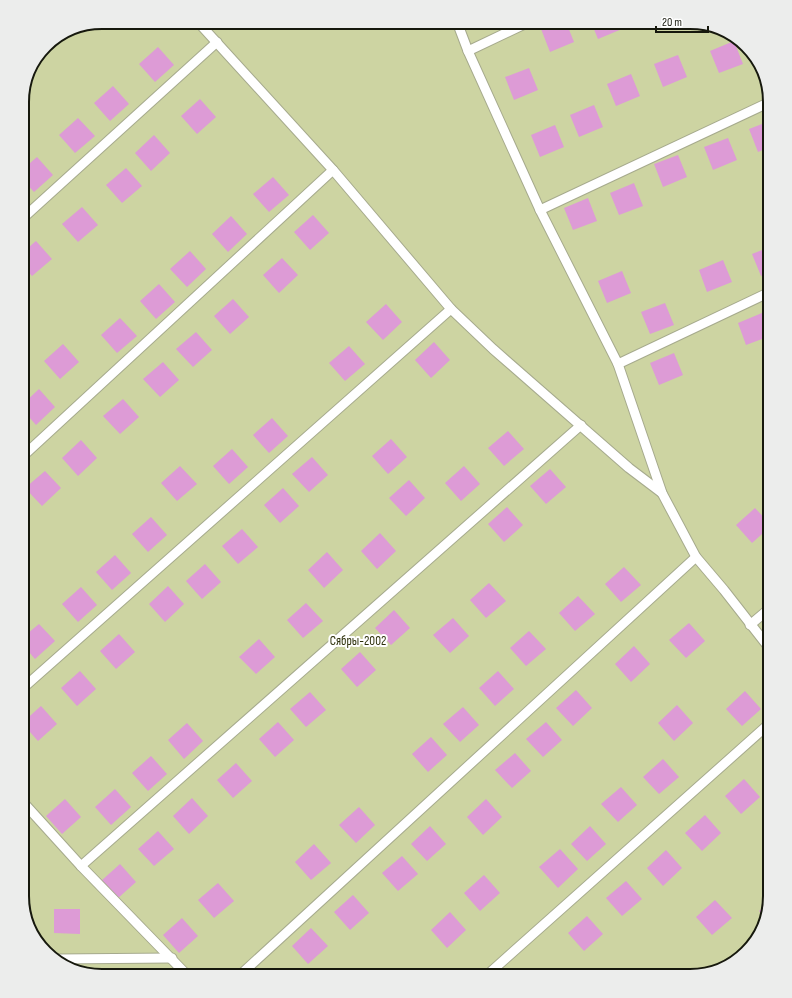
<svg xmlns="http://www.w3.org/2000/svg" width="792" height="998" font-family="'Sofia Sans Condensed',sans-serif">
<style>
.green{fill:#cdd4a2}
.building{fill:#dd9bd6}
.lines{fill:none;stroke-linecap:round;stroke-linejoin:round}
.lane-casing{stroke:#a6aa8d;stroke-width:11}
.lane{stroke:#fff;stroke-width:9}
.labels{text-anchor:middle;stroke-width:4;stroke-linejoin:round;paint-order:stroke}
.park-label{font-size:13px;fill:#2c2f09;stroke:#fff}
.rim{fill:none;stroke:#16180d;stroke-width:2}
</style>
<rect width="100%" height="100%" fill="#e5eacb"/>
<path class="green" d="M102,22H695L730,33L756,58L770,102V896L762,931L734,962L690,976H102L67,968L36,940L22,896V97L30,67L49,42L72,28Z"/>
<g class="building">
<path d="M560,22H566L574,42L550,52L541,29Z"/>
<path d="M591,22H619L622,29L598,39Z"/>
<path d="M734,41L743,64L719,73L710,51Z"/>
<path d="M158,47L174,65L155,82L139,64Z"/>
<path d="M678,55L687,77L663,87L654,64Z"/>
<path d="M529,68L538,90L514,100L505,77Z"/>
<path d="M631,74L640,96L616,106L607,84Z"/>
<path d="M113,86L129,104L110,121L94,103Z"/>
<path d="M200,99L216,117L197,134L181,116Z"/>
<path d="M594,105L603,127L579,137L570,115Z"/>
<path d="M78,118L95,136L75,153L59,135Z"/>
<path d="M770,121V147L758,152L749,129Z"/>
<path d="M555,125L564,147L540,157L531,135Z"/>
<path d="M154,135L170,153L151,171L135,153Z"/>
<path d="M728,138L737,160L713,170L704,147Z"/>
<path d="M678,155L687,177L663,187L654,164Z"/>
<path d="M37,157L53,175L34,192L22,179V170Z"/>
<path d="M126,168L142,186L122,203L106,185Z"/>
<path d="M273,177L289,195L269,212L253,194Z"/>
<path d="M634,183L643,206L619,215L610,193Z"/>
<path d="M588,198L597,221L573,230L564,208Z"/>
<path d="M82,207L98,225L78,242L62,224Z"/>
<path d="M313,215L329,233L310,250L294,232Z"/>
<path d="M231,216L247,234L228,252L212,234Z"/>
<path d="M36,241L52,259L32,276L22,265V253Z"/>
<path d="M770,247V272L761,276L752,254Z"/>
<path d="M190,251L206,269L187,287L170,269Z"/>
<path d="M282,258L298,275L279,293L263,275Z"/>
<path d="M723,260L732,282L707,292L699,270Z"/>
<path d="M622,271L631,293L607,303L598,281Z"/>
<path d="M159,284L175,302L156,319L140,301Z"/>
<path d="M233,299L249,317L230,334L214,316Z"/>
<path d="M665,303L674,325L650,334L641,312Z"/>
<path d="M386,304L402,322L383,340L366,322Z"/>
<path d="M762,313L770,336L746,345L738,323Z"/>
<path d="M120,318L137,336L117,353L101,335Z"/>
<path d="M196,332L212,350L193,367L176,349Z"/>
<path d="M434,342L450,360L431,378L415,360Z"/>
<path d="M63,344L79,362L60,379L44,361Z"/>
<path d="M349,346L365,364L345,381L329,363Z"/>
<path d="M674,353L683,375L659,385L650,363Z"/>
<path d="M163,362L179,380L160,397L143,379Z"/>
<path d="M39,389L55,407L36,425L22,409V405Z"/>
<path d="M123,399L139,417L120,434L103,416Z"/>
<path d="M272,418L288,436L269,453L253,435Z"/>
<path d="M508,431L524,449L504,466L488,448Z"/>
<path d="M391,439L407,457L388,474L372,456Z"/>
<path d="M81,440L97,458L78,476L62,458Z"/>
<path d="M232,449L248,467L229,484L213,466Z"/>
<path d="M312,457L328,475L309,492L292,474Z"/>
<path d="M180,466L197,484L177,501L161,483Z"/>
<path d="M464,466L480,484L461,501L445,483Z"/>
<path d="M550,469L566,487L546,504L530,486Z"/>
<path d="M45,471L61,488L42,506L25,488Z"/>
<path d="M409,480L425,498L406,516L389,498Z"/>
<path d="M283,488L299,506L280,523L264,505Z"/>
<path d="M507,507L523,525L504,542L488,524Z"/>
<path d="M755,508L770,524V527L752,543L736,525Z"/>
<path d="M151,517L167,535L148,552L132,534Z"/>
<path d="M242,529L258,547L238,564L222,546Z"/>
<path d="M380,533L396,551L377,569L361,551Z"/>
<path d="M327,552L343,570L324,588L308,570Z"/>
<path d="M115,555L131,573L112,590L96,572Z"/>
<path d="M205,564L221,582L202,599L186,581Z"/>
<path d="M624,567L641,585L621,602L605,584Z"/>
<path d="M489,583L506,601L486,618L470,600Z"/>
<path d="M168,586L184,604L165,622L149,604Z"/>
<path d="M81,587L97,605L78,622L62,604Z"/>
<path d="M578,596L595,614L575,631L559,613Z"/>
<path d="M306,603L323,621L303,638L287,620Z"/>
<path d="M394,610L410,628L391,645L375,628Z"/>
<path d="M453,618L469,636L450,653L433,635Z"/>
<path d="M689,623L705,641L686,658L669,640Z"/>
<path d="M39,624L55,641L35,659L22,644V638Z"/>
<path d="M529,631L546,649L526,666L510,648Z"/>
<path d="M119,634L135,652L116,669L100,651Z"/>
<path d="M259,639L275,657L256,674L239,657Z"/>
<path d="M634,646L650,664L631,682L615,664Z"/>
<path d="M360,652L376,670L357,687L341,669Z"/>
<path d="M80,671L96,689L77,706L61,688Z"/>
<path d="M498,671L514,689L495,706L479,688Z"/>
<path d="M576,690L592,708L573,726L556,708Z"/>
<path d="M745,691L761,709L742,726L726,709Z"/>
<path d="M310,692L326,710L306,727L290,709Z"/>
<path d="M677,705L693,723L674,741L658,723Z"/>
<path d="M41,706L57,724L38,741L22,723Z"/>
<path d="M463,707L479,725L460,742L443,724Z"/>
<path d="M278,722L294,740L275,757L259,739Z"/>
<path d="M546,722L562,740L543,757L526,739Z"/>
<path d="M187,723L203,741L184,759L168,740Z"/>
<path d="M431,737L447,755L428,772L412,754Z"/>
<path d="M22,751L29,758L22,764Z"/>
<path d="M515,753L531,771L512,788L495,770Z"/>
<path d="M151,756L167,774L148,791L132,773Z"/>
<path d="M663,759L679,777L659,794L643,777Z"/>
<path d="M236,763L252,781L233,798L217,780Z"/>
<path d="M744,779L760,797L741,814L725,796Z"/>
<path d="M621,787L637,805L618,822L601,804Z"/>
<path d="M115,789L131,807L111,825L95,807Z"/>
<path d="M192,798L208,816L189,834L173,816Z"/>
<path d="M65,799L81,817L62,834L46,816Z"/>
<path d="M486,799L502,817L483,835L467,817Z"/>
<path d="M359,807L375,825L356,843L339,825Z"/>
<path d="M705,815L721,833L702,851L685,833Z"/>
<path d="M430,826L446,844L427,861L411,844Z"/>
<path d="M590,826L606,844L587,861L571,844Z"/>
<path d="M158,831L174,849L154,866L138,849Z"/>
<path d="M314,844L331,863L311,880L295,862Z"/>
<path d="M560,849L578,869L558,888L539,867Z"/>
<path d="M666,850L682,868L663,886L647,868Z"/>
<path d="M402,856L418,874L398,891L382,873Z"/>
<path d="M120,864L136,882L117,899L101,881Z"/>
<path d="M484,875L500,893L480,911L464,893Z"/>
<path d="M626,881L642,899L622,916L606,898Z"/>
<path d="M218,883L234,901L214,918L198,900Z"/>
<path d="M353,895L369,913L350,930L334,912Z"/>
<path d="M715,900L732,918L712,935L696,917Z"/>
<path d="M769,902L765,917L759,911Z"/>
<path d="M54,909H80V934L54,933Z"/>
<path d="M450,912L466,930L447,948L431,930Z"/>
<path d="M587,916L603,934L584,951L568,933Z"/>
<path d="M182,918L198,936L179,953L163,935Z"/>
<path d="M311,928L328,946L308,964L292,946Z"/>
<path d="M283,968L290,976H274Z"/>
</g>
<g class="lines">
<g class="lane-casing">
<g id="lane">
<path d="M198,22L333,170L451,309L493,349L629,468L662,493"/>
<path d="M457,22L468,51L540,210L618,364L662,493L696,557L724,590L770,649"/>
<path d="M468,51L529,22"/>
<path d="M540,210L770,102"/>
<path d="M22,219L217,42"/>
<path d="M618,364L770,292"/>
<path d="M22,457L333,170"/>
<path d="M750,625L770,608"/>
<path d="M22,689L451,309"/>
<path d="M22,801L81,866L188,976"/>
<path d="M81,866L581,425"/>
<path d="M57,959L172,958"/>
<path d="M239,976L696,557"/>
<path d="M486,976L770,723"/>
</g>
</g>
<use href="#lane" class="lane"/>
</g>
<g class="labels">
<g class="park-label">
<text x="358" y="645">Сябры-2002</text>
</g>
</g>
<path d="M0 0H792V998H0ZM102 29H690A73 73 0 0 1 763 102V896A73 73 0 0 1 690 969H102A73 73 0 0 1 29 896V102A73 73 0 0 1 102 29Z" fill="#ecedec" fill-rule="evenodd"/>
<path class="rim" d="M102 29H690A73 73 0 0 1 763 102V896A73 73 0 0 1 690 969H102A73 73 0 0 1 29 896V102A73 73 0 0 1 102 29Z"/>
<path d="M656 26v6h52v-6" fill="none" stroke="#16180d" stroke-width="2"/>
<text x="662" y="26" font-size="12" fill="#16180d" stroke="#ffffff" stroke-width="3" paint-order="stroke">20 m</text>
</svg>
